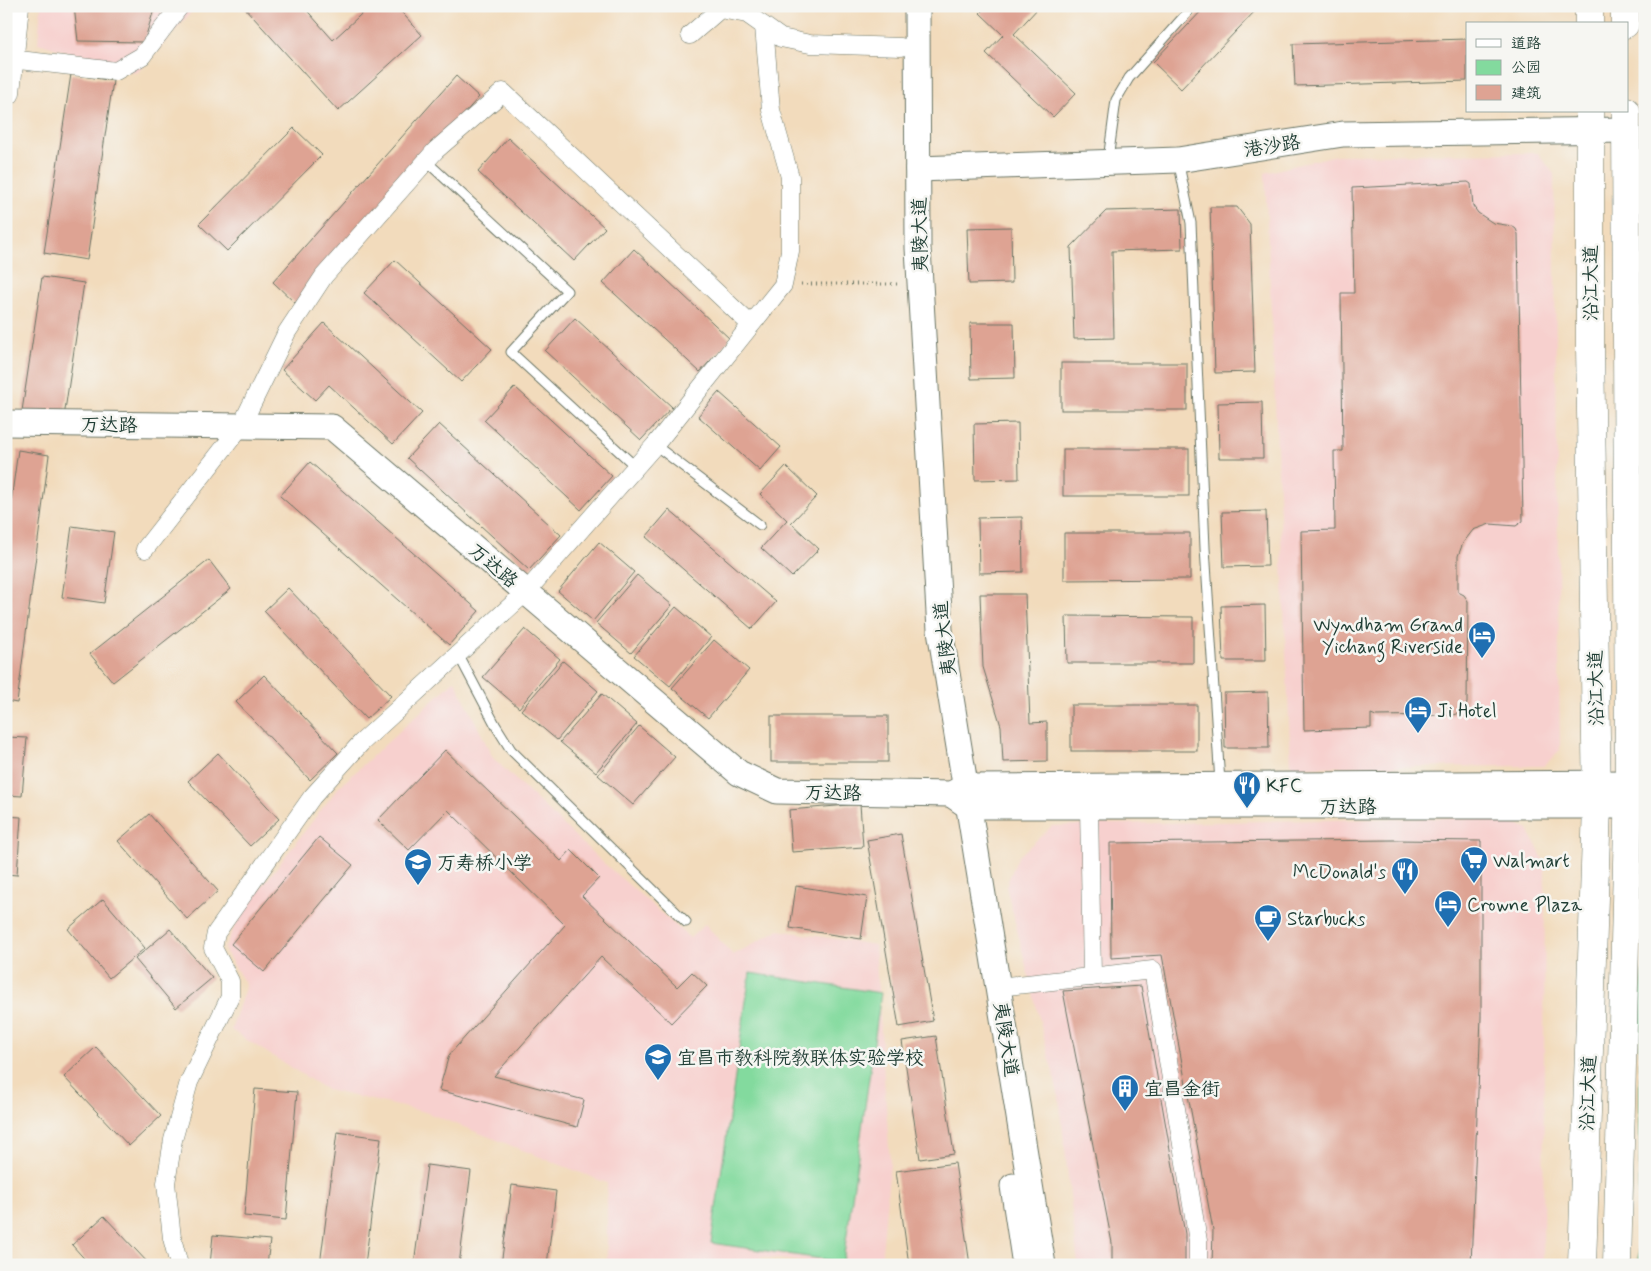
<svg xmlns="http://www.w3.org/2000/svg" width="1651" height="1271" font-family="Mynerve,'LXGW WenKai TC',sans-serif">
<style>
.built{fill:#f7d0ce}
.green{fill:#83da9e;stroke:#518c69}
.building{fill:#dea393}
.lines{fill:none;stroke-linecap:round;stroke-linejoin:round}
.lane-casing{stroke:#697464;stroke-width:11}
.street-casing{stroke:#697464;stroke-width:19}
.secondary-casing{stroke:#697464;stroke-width:27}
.primary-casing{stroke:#697464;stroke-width:29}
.path{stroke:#697464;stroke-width:3;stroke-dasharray:1 4;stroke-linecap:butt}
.lane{stroke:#fff;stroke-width:9}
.street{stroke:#fff;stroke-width:18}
.secondary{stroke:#fff;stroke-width:25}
.primary{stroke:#fff;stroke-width:28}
.labels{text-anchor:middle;stroke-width:5;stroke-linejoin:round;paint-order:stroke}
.street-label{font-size:19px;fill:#1f3d34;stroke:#f6f6f2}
.poi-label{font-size:19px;fill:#1f3d34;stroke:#f6f6f2;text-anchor:start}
</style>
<rect width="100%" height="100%" fill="#f6f6f2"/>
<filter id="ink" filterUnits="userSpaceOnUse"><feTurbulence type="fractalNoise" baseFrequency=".02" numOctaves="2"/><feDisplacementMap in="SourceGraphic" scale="10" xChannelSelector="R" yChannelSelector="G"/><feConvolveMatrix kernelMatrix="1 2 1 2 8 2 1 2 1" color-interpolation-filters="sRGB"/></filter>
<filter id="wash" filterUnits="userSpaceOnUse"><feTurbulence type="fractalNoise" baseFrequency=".0096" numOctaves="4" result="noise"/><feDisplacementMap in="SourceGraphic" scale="20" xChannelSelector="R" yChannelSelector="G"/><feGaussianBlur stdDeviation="1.12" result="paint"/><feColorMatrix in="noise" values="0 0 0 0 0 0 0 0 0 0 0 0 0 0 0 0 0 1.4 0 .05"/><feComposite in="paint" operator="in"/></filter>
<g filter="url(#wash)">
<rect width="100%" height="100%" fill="#f2dbbc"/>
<g class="built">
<path d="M41,6H197L137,73L38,43Z"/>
<path d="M1538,153L1554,174L1560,750L1544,766L1291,767L1265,173L1336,155Z"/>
<path d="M455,680L493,758L598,858L690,938L705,924L733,955L778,930L875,945L890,1163L881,1265H831L760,1257L761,1265H631L607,1261V1183L425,1112L327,1090L231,1030L246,985L224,949L240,915L338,788Z"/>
<path d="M1494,817L1528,829L1545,863L1543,1265H1078L1059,1097L1006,886L1018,857L1052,826L1106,824Z"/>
</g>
<g class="green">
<path d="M1645,956V1260H1639L1640,999Z"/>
<path d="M750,973L881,993L843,1262L711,1243Z"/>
</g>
<g id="blocks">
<g class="building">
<path d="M74,6H155L144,42L78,41Z"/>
<path d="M243,6H303L333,40L370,6H396L422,35L338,111Z"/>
<path d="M987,6H1040L1014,34L1076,93L1053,117L986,53L1003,35L980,13Z"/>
<path d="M1206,6H1252L1256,10L1181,89L1153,62Z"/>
<path d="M1467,39V81L1295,86L1293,44Z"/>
<path d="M71,74L113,81L87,260L44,253Z"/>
<path d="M456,76L479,97L295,303L273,282Z"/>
<path d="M294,128L322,155L227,251L199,224Z"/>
<path d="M508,138L605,228L574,261L478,172Z"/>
<path d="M1468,182L1471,184L1473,206L1478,213L1493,223L1512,226L1516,229L1518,234L1523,521L1516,526L1490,524L1473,530L1463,543L1458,556V592L1464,595L1468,601L1467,703L1465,709L1460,713L1452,715L1376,716L1371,714V728L1304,730L1301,531L1335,530L1334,451H1343L1341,293H1354L1352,188Z"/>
<path d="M1210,207H1237L1250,224L1255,372L1215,373Z"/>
<path d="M1181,209L1182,249L1112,251L1114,338L1074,339L1071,247L1106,211Z"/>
<path d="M1011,227L1012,283L969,284L967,228Z"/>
<path d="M634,249L730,339L700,372L603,283Z"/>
<path d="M395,260L492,349L461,382L364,293Z"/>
<path d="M42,277L84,283L64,417L22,411Z"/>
<path d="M575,318L672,407L641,440L545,351Z"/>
<path d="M324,323L422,413L393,444L329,385L315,400L282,370Z"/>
<path d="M970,323H1014L1015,378L971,379Z"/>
<rect x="1061" y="363" width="126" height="47"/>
<path d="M515,387L612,476L581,510L484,420Z"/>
<path d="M719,392L781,447L760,471L698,416Z"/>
<path d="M1262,402L1263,458H1219L1218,403Z"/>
<path d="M1018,423L1019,479L975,480L974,424Z"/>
<path d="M439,424L561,535L529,570L407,458Z"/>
<rect x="1063" y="449" width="126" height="47"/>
<path d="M18,450L49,455L17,703L6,701V538Z"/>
<path d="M310,462L479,611L449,645L280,496Z"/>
<path d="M786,466L817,496L791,523L819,549L792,577L761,548L787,520L760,494Z"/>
<path d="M669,510L776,602L752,629L646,537Z"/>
<path d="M1266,511L1268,566L1224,567L1222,512Z"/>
<path d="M1022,517L1023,572L979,573L978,518Z"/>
<path d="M72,526L114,532L104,603L62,597Z"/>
<path d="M1064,533H1190V579L1064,580Z"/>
<path d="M599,542L634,572L593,621L558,591Z"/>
<path d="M209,560L231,589L113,682L90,654Z"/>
<path d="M637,575L672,605L631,653L596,623Z"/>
<path d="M288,588L391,696L366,719L264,611Z"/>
<path d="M980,594H1025L1030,723L1047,722V761L1003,762L1001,726L983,667Z"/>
<path d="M1265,605L1266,661H1223L1221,606Z"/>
<path d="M676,607L711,637L670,686L634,656Z"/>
<path d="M1066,616L1193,617V663H1067Z"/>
<path d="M525,629L560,659L519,708L483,677Z"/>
<path d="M714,640L749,670L708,718L672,688Z"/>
<path d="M563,661L598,691L557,740L521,710Z"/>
<path d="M264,675L338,753L310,780L236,702Z"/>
<path d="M1268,692L1269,748H1225L1224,693Z"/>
<path d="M602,694L637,724L596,772L560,742Z"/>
<rect x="1071" y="705" width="126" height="46"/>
<rect x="771" y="716" width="117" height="46"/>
<path d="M639,726L675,757L633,805L598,775Z"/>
<path d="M6,737L27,738L22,796L6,795Z"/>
<path d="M445,750L561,861L571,850L599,878L582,896L677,987L692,972L707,986L671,1023L601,957L494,1076L584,1100L577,1127L439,1090L449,1055L565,925L448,810L409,850L378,820Z"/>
<path d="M218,753L279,819L250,846L188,781Z"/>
<path d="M860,804L863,847L792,852L789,810Z"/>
<path d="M149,814L218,891L187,919L118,841Z"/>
<path d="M6,816L21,817L17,875L6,874Z"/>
<path d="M901,834L933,1021L899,1027L867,840Z"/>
<path d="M319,837L353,865L264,972L231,944Z"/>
<path d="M1394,840L1481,841V1017L1471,1265H1212L1213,1230L1162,955L1111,958L1110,843Z"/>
<path d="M796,886L867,897L861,939L790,928Z"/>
<path d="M103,899L145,948L109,978L68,929Z"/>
<path d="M170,929L212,978L176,1008L135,959Z"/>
<path d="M1141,986L1185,1234V1265H1112V1243L1063,991Z"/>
<path d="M936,1036L954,1154L920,1159L902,1041Z"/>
<path d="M96,1047L161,1116L129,1146L64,1077Z"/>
<path d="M255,1089L297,1092L286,1220L244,1216Z"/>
<path d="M337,1132L381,1138L365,1265H320Z"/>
<path d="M955,1163L970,1265H909L896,1171Z"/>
<path d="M427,1165L471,1171L459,1265H414Z"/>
<path d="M512,1185L556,1191L547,1265H501Z"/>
<path d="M104,1216L150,1265H90L72,1245Z"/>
<path d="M213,1235L270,1240L267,1265H210Z"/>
</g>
</g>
</g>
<g filter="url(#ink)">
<use href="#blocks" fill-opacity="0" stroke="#697464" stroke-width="1"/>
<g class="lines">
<g class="lane-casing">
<g id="lane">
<path d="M1108,160L1116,100L1129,78L1187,13V6"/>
<path d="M1178,160L1191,223L1205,548L1220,783"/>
<path d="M426,161L567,291L511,352L636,467"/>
<path d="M655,445L760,525"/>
<path d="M458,654L496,726L511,750L686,922"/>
</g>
</g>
<g class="street-casing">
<g id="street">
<path d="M690,35L720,9L747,14L781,38L810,44L901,47"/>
<path d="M10,59L116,71L142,56L180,6"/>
<path d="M145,549L241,426L287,332L324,276L436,150L503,92L750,324"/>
<path d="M1089,806L1092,977"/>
<path d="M998,987L1153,970L1198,1241V1265"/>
<path d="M179,1265L172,1238L166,1183L173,1140L189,1082L230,997V981L213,948L216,933L312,797L361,743L526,592L655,445L783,285L790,251V177L771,110L764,26"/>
</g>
</g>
<g class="secondary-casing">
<g id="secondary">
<path d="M917,6L918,248L940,630L1043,1265"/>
<path d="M918,169L1178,160L1343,134L1627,130"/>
<path d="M6,423L332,427L739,773L777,791L951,794L965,787L1629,783"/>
<path d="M955,797L968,806H1629"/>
<path d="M1013,1186L1025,1265"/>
</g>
</g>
<g class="primary-casing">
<g id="primary">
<path d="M1589,6V24"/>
<path d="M1625,6V24"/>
<path d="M6,92L15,6"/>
<path d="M1582,1265L1597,805L1590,345V111"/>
<path d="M1617,1265L1629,783L1626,111"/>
</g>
</g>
<path class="path" d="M801,284H900"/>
<use href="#lane" class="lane"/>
<use href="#street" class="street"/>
<use href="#secondary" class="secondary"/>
<use href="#primary" class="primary"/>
</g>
</g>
<defs>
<g id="hotel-pin" transform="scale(1.4375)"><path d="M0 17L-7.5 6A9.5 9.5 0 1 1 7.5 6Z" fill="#1f6fb2" stroke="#f6f6f2"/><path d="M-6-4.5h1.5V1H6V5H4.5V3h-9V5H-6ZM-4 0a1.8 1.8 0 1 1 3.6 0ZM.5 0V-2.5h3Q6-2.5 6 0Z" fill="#fff"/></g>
<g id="restaurant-pin" transform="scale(1.4375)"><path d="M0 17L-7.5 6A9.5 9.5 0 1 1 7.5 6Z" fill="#1f6fb2" stroke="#f6f6f2"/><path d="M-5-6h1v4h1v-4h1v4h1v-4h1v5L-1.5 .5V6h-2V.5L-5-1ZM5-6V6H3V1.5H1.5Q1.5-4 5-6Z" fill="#fff"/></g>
<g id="supermarket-pin" transform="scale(1.4375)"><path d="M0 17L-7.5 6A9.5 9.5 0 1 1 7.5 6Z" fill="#1f6fb2" stroke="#f6f6f2"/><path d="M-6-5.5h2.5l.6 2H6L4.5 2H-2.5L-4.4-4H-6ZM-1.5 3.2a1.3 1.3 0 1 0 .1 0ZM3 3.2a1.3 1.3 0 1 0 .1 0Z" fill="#fff"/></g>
<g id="school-pin" transform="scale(1.4375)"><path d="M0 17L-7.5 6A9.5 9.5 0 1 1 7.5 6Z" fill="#1f6fb2" stroke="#f6f6f2"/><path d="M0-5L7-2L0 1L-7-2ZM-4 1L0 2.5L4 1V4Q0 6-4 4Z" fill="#fff"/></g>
<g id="cafe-pin" transform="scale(1.4375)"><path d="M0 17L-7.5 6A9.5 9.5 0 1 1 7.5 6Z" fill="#1f6fb2" stroke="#f6f6f2"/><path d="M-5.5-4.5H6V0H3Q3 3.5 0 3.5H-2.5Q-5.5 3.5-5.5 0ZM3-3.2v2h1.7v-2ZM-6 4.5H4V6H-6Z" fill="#fff"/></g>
<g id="building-pin" transform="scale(1.4375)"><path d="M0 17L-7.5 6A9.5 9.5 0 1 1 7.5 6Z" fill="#1f6fb2" stroke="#f6f6f2"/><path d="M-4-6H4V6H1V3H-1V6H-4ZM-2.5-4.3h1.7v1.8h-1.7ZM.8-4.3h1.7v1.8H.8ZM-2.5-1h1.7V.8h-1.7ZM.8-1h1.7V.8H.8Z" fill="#fff"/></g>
</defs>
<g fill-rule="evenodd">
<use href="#hotel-pin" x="1482" y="635"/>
<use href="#hotel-pin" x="1418" y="710"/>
<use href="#restaurant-pin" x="1247" y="785"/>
<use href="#supermarket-pin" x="1474" y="860"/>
<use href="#school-pin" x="418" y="862"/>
<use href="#restaurant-pin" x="1405" y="871"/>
<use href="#hotel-pin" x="1448" y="904"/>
<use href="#cafe-pin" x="1268" y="918"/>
<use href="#school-pin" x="658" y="1057"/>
<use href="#building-pin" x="1125" y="1088"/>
</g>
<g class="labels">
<g class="street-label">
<text transform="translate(1272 145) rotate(-9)" y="7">港沙路</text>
<text transform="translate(919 235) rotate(-91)" y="7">夷陵大道</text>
<text transform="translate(1590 283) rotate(-90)" y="7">沿江大道</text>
<text transform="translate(109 424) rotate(1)" y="7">万达路</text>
<text transform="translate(494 565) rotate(40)" y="7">万达路</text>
<text transform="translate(944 639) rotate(-97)" y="7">夷陵大道</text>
<text transform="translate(1595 688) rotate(-91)" y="7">沿江大道</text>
<text transform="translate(833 792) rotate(1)" y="7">万达路</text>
<text x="1348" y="813">万达路</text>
<text transform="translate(1007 1039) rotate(81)" y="7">夷陵大道</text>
<text transform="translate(1587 1093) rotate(-88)" y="7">沿江大道</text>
</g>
<g class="poi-label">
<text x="1463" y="631" text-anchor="end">Wyndham Grand<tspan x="1463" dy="22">Yichang Riverside</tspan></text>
<text x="1437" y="717">Ji Hotel</text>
<text x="1266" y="792">KFC</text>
<text x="1493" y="867">Walmart</text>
<text x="437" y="869">万寿桥小学</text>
<text x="1386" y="878" text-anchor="end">McDonald's</text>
<text x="1467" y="911">Crowne Plaza</text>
<text x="1287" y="925">Starbucks</text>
<text x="677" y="1064">宜昌市教科院教联体实验学校</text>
<text x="1144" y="1095">宜昌金街</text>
</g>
</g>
<rect width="1651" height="1271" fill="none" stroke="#f6f6f2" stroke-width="25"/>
<rect x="1466" y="22" width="162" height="90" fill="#f6f6f2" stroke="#a0aca6"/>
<rect x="1476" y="39" width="25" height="8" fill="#ffffff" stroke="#a0aca6"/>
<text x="1511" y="48" font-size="15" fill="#1f3d34">道路</text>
<rect x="1476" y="60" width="25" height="15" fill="#83da9e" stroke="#a0aca6"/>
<text x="1511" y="72" font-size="15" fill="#1f3d34">公园</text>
<rect x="1476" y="85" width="25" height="15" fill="#dea393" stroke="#a0aca6"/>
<text x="1511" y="98" font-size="15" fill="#1f3d34">建筑</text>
</svg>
